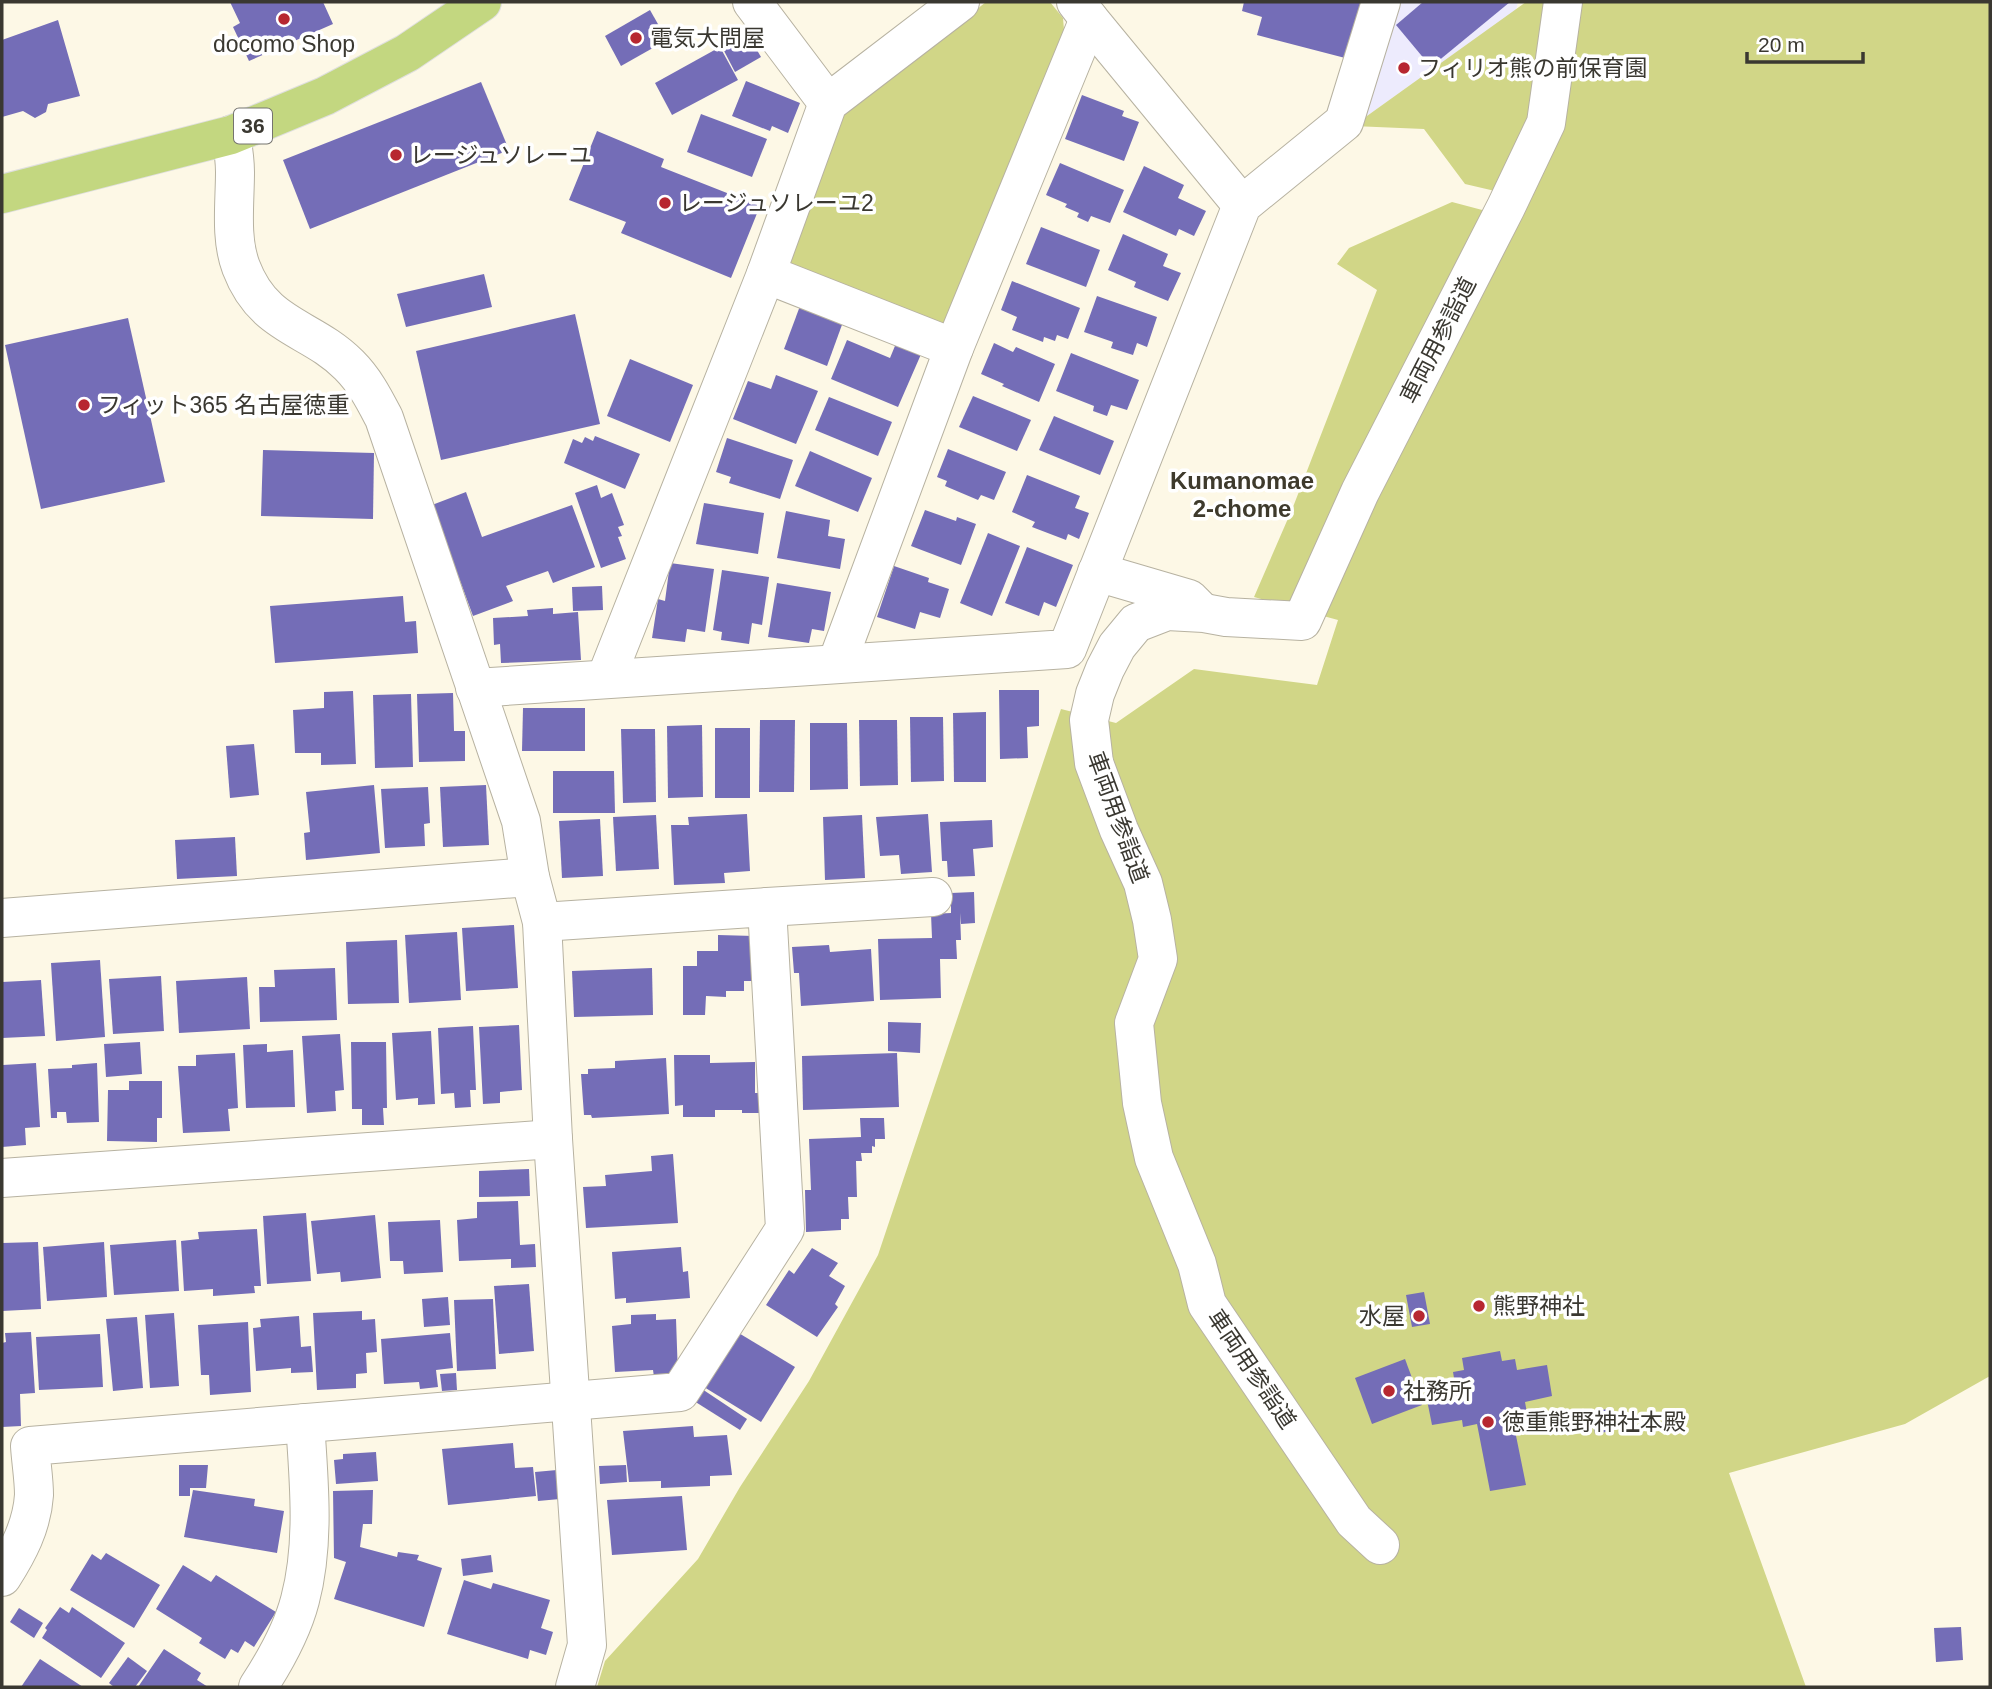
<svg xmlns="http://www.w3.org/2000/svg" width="1992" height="1689" font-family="Helvetica,'Noto Sans JP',sans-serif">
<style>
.education{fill:#edebfd}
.green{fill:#d1d687}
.building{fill:#746db7}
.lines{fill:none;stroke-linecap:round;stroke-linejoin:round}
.minor-casing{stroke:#b7b2a1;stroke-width:40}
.major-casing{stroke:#dfdfde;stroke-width:40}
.minor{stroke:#fff;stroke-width:38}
.major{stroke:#c3d780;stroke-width:38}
.poi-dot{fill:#b72730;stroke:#fff;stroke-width:2.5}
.labels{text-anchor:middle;stroke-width:7;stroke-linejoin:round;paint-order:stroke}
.shield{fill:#fff;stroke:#75746f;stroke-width:2}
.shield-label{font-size:21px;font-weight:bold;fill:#3a3831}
.poi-label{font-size:23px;fill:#3a3831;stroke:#fff;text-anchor:start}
.street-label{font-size:23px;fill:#3a3831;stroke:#fff}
.neighbourhood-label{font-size:24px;font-weight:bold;fill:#3e3a2c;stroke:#fff}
</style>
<rect width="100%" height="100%" fill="#fdf8e6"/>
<path class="education" d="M1395,2H1518L1516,10L1353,126Z"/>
<g class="green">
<path d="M986,2H1050L1063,18L1064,30L953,324L936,328L791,267L789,259L844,114Z"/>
<path d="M1526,2H1990V1376L1905,1424L1729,1473L1806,1687H597L605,1661L698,1559L740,1487L809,1381L878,1255L1061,709L1116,723L1194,669L1317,685L1338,620L1254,597L1293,507L1377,290L1337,264L1349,248L1452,202L1486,211L1495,191L1465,184L1424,129L1353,126Z"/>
</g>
<g class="building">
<path d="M230,2H323L333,24L249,61L233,27L240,23Z"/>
<path d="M1244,2H1366L1349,59L1257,35L1262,17L1242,11Z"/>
<path d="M1423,2H1510L1431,67L1396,25Z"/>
<path d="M650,10L667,40L621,66L605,36Z"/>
<path d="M58,20L80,96L48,104L46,112L35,118L23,111L2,117V40Z"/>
<path d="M747,33L761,57L735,72L722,47Z"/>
<path d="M720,47L738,80L672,115L655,83Z"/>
<path d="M746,81L800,103L788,133L772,126L770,131L732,116Z"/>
<path d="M481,82L509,150L310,229L283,160Z"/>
<path d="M1082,95L1124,111L1122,116L1139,122L1124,161L1065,139Z"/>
<path d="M701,114L767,139L752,177L687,152Z"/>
<path d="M597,131L664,159L661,167L760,206L731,278L621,233L626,222L569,200Z"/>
<path d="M1060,163L1124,190L1110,223L1091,216L1088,222L1077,217L1079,213L1065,207L1067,204L1046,195Z"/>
<path d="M1144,166L1184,185L1178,198L1206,211L1194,236L1179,229L1176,236L1123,212Z"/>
<path d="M1041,227L1100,250L1086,287L1026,264Z"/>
<path d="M1123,234L1168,254L1163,266L1181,273L1168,301L1134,287L1136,282L1108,270Z"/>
<path d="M484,274L492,307L406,327L397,294Z"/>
<path d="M1012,281L1080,308L1068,339L1057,335L1055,341L1044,337L1043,342L1012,330L1017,317L1001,310Z"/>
<path d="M1097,296L1157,317L1147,347L1137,343L1133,355L1111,348L1113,342L1084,332Z"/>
<path d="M800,306L843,322L827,366L784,349Z"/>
<path d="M575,314L600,424L441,460L416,351Z"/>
<path d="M128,318L165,482L41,509L5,345Z"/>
<path d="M847,340L890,358L897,341L922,352L898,407L831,379Z"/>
<path d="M994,343L1013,352L1016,347L1055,364L1039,402L1002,386L1004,384L981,374Z"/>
<path d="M1071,353L1139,380L1127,410L1111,405L1107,416L1093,411L1094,406L1056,391Z"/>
<path d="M630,359L693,385L670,442L607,416Z"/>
<path d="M776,375L818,391L796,444L733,419L748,381L771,389Z"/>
<path d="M973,396L1031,420L1017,451L959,427Z"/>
<path d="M829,397L892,422L878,456L815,430Z"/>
<path d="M1054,416L1114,441L1100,475L1039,450Z"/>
<path d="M595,436L640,454L625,489L564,463L573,439L582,443L585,437L593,441Z"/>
<path d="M727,438L793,460L780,499L729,483L731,477L716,472Z"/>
<path d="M948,449L1006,472L994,500L981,495L978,500L945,486L947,481L937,477Z"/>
<path d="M263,450L374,453L373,519L261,516Z"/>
<path d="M810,451L872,478L858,512L795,486Z"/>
<path d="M1027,475L1080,496L1075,508L1089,513L1079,539L1068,534L1066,540L1032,527L1035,522L1012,512Z"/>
<path d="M597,485L601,498L612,493L624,525L618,527L622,536L618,537L626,559L601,568L575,493Z"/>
<path d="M466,492L482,537L572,505L595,567L553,583L548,571L506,586L513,601L473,616L432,505Z"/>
<path d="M704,503L764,513L758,554L696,544Z"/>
<path d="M925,510L956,521L957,517L976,524L961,565L911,546Z"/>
<path d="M786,511L830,520L828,536L845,539L840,569L777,558Z"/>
<path d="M988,533L1020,546L992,616L960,603Z"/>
<path d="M1027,547L1073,565L1056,607L1044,602L1039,616L1005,603Z"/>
<path d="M670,563L714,569L705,632L687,629L685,642L652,638L658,599L665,601Z"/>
<path d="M894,566L929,578L928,582L949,589L940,618L920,612L915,629L877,617Z"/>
<path d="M722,570L769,577L762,625L752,623L749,644L721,640L722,632L713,630Z"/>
<path d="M777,583L831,592L824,631L812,629L809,643L768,637Z"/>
<path d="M602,586L603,610L573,611L572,587Z"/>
<path d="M403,596L405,622L416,621L418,653L275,663L270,606Z"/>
<path d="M553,608V614L578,612L581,660L501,663L500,644L494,645L493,618L528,616L527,610Z"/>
<path d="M999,690H1039V726L1027,727L1028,758L1000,759Z"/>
<path d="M353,691L356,764L321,765V753H295L293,710L324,708V692Z"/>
<path d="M453,693L454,731H465V761L419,762L417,694Z"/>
<path d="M411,694L413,767L375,768L373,695Z"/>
<path d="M523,708H585V751H522Z"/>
<path d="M986,712V782H954L953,713Z"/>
<path d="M910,717H943L944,781L911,782Z"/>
<path d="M760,720H795L794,792H759Z"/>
<path d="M859,720H897L898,785L860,786Z"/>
<path d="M810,723H847L848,789L810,790Z"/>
<path d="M702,725L703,797L668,798L667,726Z"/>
<rect x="715" y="728" width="35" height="70"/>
<path d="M621,729H655L656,802L623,803Z"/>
<path d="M254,744L259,795L230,798L226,746Z"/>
<path d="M553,771H614L615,813H553Z"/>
<path d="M374,785L380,853L306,860L304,833L310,832L306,792Z"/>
<path d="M486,785L489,845L443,847L440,787Z"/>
<path d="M428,787L430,823L424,824L425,846L385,848L381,789Z"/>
<path d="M747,814L750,871L724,873L725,883L674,885L671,825H689L688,817Z"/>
<path d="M928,814L932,872L901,874L899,855L880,856L876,817Z"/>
<path d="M656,815L659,869L616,871L613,817Z"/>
<path d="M862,815L865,878L825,880L823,817Z"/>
<path d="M600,819L603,876L562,878L559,821Z"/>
<path d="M992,820L993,847L973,849L975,876L948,877L947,861H942L940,822Z"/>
<path d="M235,837L237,876L177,879L175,840Z"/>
<path d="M974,892L975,923L961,924L960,913L961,940H956L957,959H940L941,998L880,1000L878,939L932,938L931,914L951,913V893Z"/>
<path d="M514,925L518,988L466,991L462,928Z"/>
<path d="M457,932L461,1000L409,1003L405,935Z"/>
<path d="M718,935L754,936L753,981H744V991H726V997L706,996L705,1015H683V966H697V951H718Z"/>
<path d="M397,940L399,1003L348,1004L346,942Z"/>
<path d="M829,945L830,952L871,949L874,1001L801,1006L799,973H794L792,947Z"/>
<path d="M100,960L105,1037L56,1041L51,963Z"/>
<path d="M335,968L337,1020L260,1022L259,987H275L274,970Z"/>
<path d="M652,968L653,1015L574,1017L572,971Z"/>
<path d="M161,976L164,1031L113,1034L109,979Z"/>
<path d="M247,977L250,1029L179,1033L176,981Z"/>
<path d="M41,980L45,1036L2,1038V982Z"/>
<path d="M888,1022L921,1023L920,1053L888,1051Z"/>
<path d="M519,1025L522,1090L500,1092V1103L483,1104L479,1027Z"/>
<path d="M473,1026L476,1090H470L471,1107L455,1108L454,1093L441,1094L438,1028Z"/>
<path d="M431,1031L435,1104L418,1105V1098L396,1100L392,1033Z"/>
<path d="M340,1034L344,1090L335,1091L336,1111L307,1113L302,1036Z"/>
<path d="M140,1042L142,1074L106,1077L104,1044Z"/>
<path d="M351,1042H386L387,1108H383L384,1125H362V1109H352Z"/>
<path d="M267,1044V1052L293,1050L295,1107L246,1108L243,1045Z"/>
<path d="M235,1053L238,1108L228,1109L230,1131L183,1133L178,1066H196V1055Z"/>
<path d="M897,1053L899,1107L803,1110L802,1056Z"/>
<path d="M674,1055H710V1063L755,1062V1093H761V1113H742V1110H715V1117H683V1105L675,1106Z"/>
<path d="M666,1058L669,1114L592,1118L591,1115H584L581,1074H588V1069L615,1068V1061Z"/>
<path d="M36,1063L40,1127L25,1128L26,1145L2,1147L3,1065Z"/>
<path d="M97,1063L99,1122L67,1123L66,1112H57V1118H51L48,1069L72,1068V1065Z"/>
<path d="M129,1081H162V1118H157V1142L107,1141L108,1090H129Z"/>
<path d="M860,1118H884L885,1139H875V1147L872,1146V1153H861L862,1161H856L857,1197H848L849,1219H841V1230L806,1232L805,1190H811L809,1139L861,1137Z"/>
<path d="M673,1154L678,1223L586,1228L583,1187L606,1186L605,1175L652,1171L651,1156Z"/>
<path d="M529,1169L530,1196L479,1197V1171Z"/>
<path d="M518,1201L520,1245L535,1244L536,1267L511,1268V1259L459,1261L457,1220L477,1218V1202Z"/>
<path d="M306,1213L311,1281L267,1284L263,1216Z"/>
<path d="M375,1215L381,1278L341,1282L340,1272L317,1274L311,1221Z"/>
<path d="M440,1220L443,1272L404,1274L403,1261H390L388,1222Z"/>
<path d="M257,1229L261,1286H254L255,1293L213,1296V1289L184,1291L181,1241L199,1239L198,1232Z"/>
<path d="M176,1240L179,1291L114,1295L110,1245Z"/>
<path d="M38,1242L41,1309L2,1311V1243Z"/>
<path d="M104,1242L107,1297L47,1301L43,1247Z"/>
<path d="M681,1247L683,1272L688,1271L690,1298L626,1303V1298L615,1299L612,1252Z"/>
<path d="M812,1248L838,1263L829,1276L845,1286L835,1304L838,1307L817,1337L766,1305L789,1270L794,1274Z"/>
<path d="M529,1284L534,1351L499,1354L494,1286Z"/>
<path d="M1424,1292L1430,1324L1412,1327L1406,1295Z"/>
<path d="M448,1297L450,1325L424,1327L422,1299Z"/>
<path d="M493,1299L496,1369L457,1371L454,1300Z"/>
<path d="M362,1311V1320L375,1319L377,1352L366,1353L367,1373L356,1374V1388L317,1390L313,1313Z"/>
<path d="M174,1313L179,1386L150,1388L145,1315Z"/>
<path d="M656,1314V1320L676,1319L678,1376L654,1377L653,1370L615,1372L612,1326L631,1324V1315Z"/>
<path d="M299,1316L301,1347L311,1346L313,1372L291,1373V1368L256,1371L253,1328L261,1327L260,1319Z"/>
<path d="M137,1317L143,1388L113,1391L106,1319Z"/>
<path d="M248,1322L251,1392L210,1395L209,1375H201L198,1325Z"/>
<path d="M31,1332L35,1393L20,1394L21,1426L2,1427V1343L6,1342L5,1333Z"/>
<path d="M737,1332L795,1367L761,1422L704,1387Z"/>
<path d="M450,1333L453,1368L436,1370L438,1387L420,1389L419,1382L384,1384L381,1339Z"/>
<path d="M100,1334L103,1387L39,1390L36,1337Z"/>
<path d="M1500,1351L1502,1361L1515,1359L1517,1370L1547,1365L1552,1396L1525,1402L1527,1413L1512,1416L1526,1485L1490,1491L1477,1424L1463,1427L1462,1420L1432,1425L1425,1390L1455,1384L1453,1372L1464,1370L1462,1358Z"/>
<path d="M1405,1359L1422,1405L1372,1424L1355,1378Z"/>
<path d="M456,1373L457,1390L442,1391L440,1374Z"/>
<path d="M702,1389L747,1419L740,1430L694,1401Z"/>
<path d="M1608,1409L1611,1431L1595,1434L1592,1411Z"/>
<path d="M693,1426L694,1437L727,1435L732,1475L710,1476V1486L661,1488V1481L629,1482L623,1431Z"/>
<path d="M513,1443L515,1468L533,1467L536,1496L448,1505L442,1449Z"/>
<path d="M376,1452L378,1481L336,1484L334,1460L343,1459V1454Z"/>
<path d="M179,1465H208L206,1488H190V1496H179Z"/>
<path d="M626,1465L627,1482L600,1484L599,1466Z"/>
<path d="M557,1470L560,1499L538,1501L535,1472Z"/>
<path d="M193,1490L255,1499L254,1506L284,1511L277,1553L184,1537Z"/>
<path d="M373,1490L372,1524H363L360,1547L397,1557L398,1552L419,1555L417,1560L442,1568L424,1627L334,1599L346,1562L334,1558L333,1491Z"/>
<path d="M682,1496L687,1550L612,1555L607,1500Z"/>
<path d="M106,1553L160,1585L134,1628L70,1590L92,1554L101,1560Z"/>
<path d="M491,1555L493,1572L463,1576L461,1559Z"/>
<path d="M183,1565L211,1582L216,1575L276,1612L254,1647L245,1641L238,1653L231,1649L225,1659L199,1643L202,1638L156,1609Z"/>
<path d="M464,1580L491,1589L493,1583L550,1600L541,1628L553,1632L546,1655L530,1650L528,1659L447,1634Z"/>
<path d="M60,1607L69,1613L72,1607L125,1643L101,1678L42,1638L47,1630L45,1628Z"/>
<path d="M19,1608L43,1623L34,1638L10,1622Z"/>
<path d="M1961,1627L1963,1660L1936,1662L1934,1628Z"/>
<path d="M164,1649L201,1673L197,1680L208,1687H138Z"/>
<path d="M128,1657L147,1671L135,1687H114L109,1683Z"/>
<path d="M40,1659L83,1687H21Z"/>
</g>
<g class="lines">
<g class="minor-casing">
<g id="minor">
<path d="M752,2L828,103"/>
<path d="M1076,2L1089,19L1242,205"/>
<path d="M231,135C233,147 235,160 235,172C235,203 230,238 241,267C264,328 310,326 349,365C365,381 374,399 384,418L521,821L530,877L542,922L553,1139L587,1645L575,1687"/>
<path d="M766,274L954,348"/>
<path d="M1097,572L1189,599L1199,609"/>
<path d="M837,663L954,348L1089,19"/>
<path d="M606,678L766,274L828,103L960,2"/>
<path d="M475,688L1067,649L1242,205L1344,122L1381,2"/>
<path d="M767,907L933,897"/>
<path d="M2,918L530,877"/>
<path d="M2,1178L553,1139"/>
<path d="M1380,1545L1354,1521L1207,1304L1197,1264L1154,1158L1142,1103L1134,1023L1158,959L1152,920L1143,883L1119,830L1094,763L1089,720L1095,694L1105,669L1117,646L1136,623L1167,611L1204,613L1226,617L1302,621L1360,492L1506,207L1546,123L1563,2"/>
<path d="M2,1577C18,1552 32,1526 34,1495C34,1479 31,1462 30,1446L680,1392L785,1229L767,907L542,922"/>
<path d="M258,1687C275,1661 292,1631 300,1600C315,1544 309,1481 305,1423"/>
</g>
</g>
<g class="major-casing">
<path id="major" d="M2,194L231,135L325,96L407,53L482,2"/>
</g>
<use href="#minor" class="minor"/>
<use href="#major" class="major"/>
</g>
<g class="poi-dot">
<circle cx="284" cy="19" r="7"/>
<circle cx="636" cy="38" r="7"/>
<circle cx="1404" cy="68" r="7"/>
<circle cx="396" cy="155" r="7"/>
<circle cx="665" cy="203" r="7"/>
<circle cx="84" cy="405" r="7"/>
<circle cx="1479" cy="1306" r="7"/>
<circle cx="1419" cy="1316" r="7"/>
<circle cx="1389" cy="1391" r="7"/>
<circle cx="1488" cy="1422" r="7"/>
</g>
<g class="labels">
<rect class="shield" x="234" y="108.5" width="38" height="35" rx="5"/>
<g class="shield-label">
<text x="253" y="133">36</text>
</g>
<g class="poi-label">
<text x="650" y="46">電気大問屋</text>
<text x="284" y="52" text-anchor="middle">docomo Shop</text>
<text x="1418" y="76">フィリオ熊の前保育園</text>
<text x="410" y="163">レージュソレーユ</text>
<text x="679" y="211">レージュソレーユ2</text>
<text x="98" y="413">フィット365 名古屋徳重</text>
<text x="1493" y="1314">熊野神社</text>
<text x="1405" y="1324" text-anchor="end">水屋</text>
<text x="1403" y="1399">社務所</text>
<text x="1502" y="1430">徳重熊野神社本殿</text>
</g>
<g class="street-label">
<text transform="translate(1438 340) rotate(-63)" y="8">車両用参詣道</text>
<text transform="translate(1118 817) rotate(70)" y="8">車両用参詣道</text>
<text transform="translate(1252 1369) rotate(56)" y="8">車両用参詣道</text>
</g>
<g class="neighbourhood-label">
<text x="1242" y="489">Kumanomae<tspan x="1242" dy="28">2-chome</tspan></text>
</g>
</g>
<rect width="1992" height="1689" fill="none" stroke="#3a3831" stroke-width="7"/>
<path d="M1747 52v10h116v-10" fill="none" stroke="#3a3831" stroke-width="3.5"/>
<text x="1758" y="52" font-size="21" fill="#3a3831" stroke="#ffffff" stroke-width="5" paint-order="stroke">20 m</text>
</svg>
